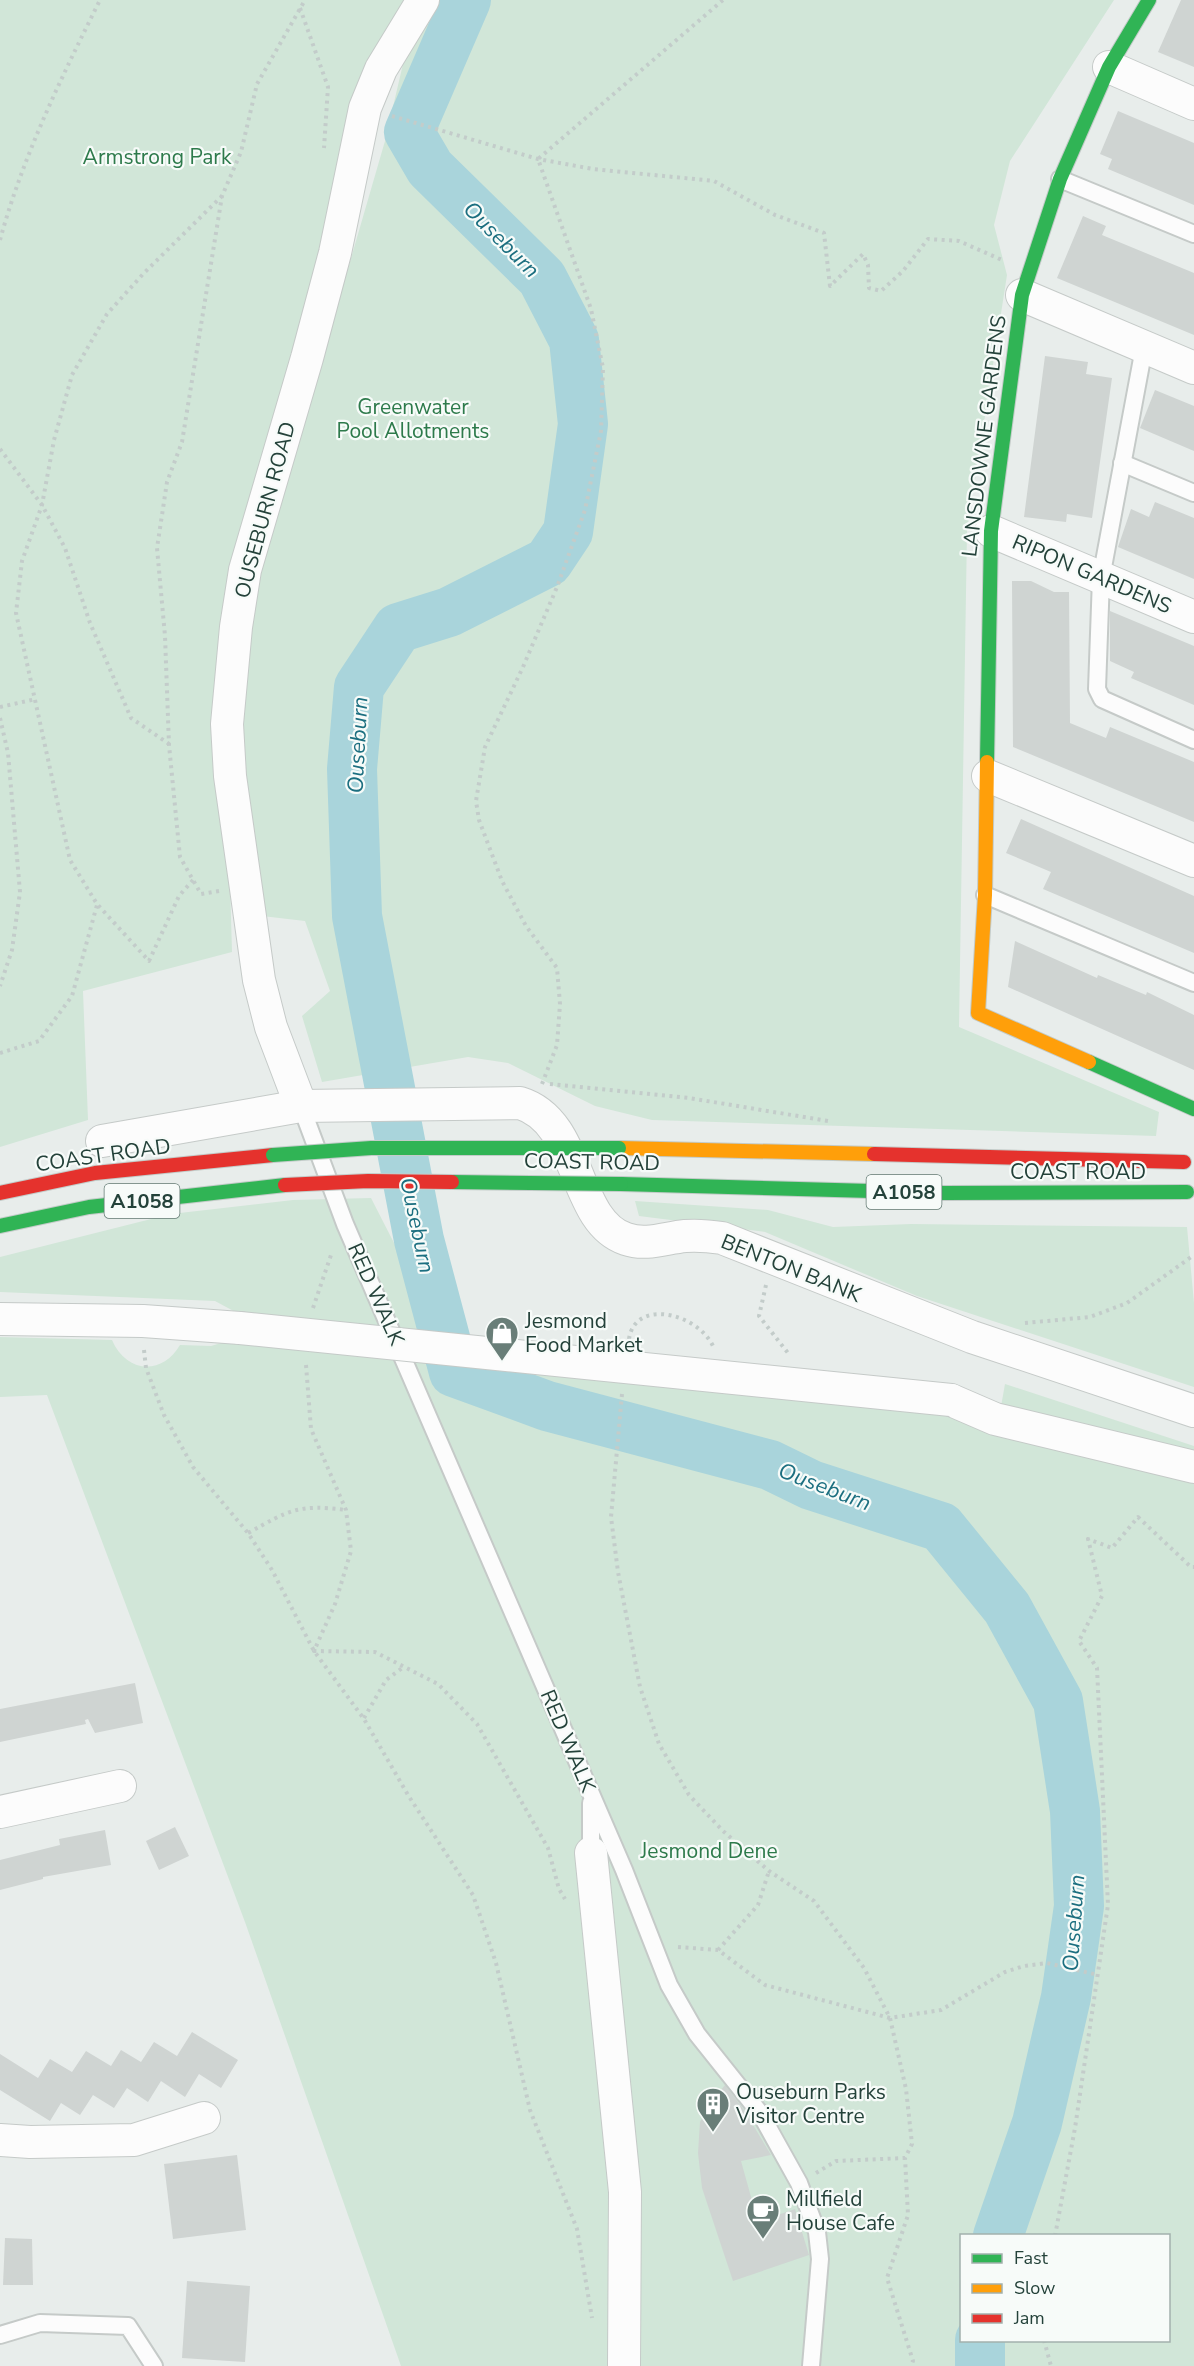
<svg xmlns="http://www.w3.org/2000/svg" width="1194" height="2366" font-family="'Nunito Sans',sans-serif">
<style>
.green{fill:#d1e6d8;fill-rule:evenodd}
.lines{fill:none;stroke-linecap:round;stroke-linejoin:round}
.river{stroke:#a9d4db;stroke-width:50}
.building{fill:#cfd4d2}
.lane-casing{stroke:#c5cac8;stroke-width:20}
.street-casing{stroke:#c5cac8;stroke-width:34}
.fast-casing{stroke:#c3cbc8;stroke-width:16}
.slow-casing{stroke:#c3cbc8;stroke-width:16}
.jam-casing{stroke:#c3cbc8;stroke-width:16}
.path{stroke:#c3ccca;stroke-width:4;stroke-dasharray:3 4.5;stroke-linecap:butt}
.lane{stroke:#fcfcfc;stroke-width:16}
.street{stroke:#fcfcfc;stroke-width:32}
.fast{stroke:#30b455;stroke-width:14}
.slow{stroke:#ff9f0a;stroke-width:14}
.jam{stroke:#e5322d;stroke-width:14}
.street-bridge-casing{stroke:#c5cac8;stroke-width:34;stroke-linecap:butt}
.fast-bridge-casing{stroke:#c3ccc9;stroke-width:16;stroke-linecap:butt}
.jam-bridge-casing{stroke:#c3ccc9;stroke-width:16;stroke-linecap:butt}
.street-bridge{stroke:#fcfcfc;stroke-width:32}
.fast-bridge{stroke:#30b455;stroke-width:14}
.jam-bridge{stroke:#e5322d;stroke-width:14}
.labels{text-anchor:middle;stroke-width:4.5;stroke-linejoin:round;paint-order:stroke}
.shield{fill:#f7fbf9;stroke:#637a73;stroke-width:1.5}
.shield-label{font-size:20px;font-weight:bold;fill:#24423a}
.park-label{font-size:21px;fill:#2d7a4b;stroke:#f7fbf9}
.street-label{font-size:21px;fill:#24423a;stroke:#f7fbf9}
.poi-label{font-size:21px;fill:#24423a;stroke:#f7fbf9;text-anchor:start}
.water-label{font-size:22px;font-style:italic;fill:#1c6f80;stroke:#f7fbf9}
</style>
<rect width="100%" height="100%" fill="#e8edeb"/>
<g class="green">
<path d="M0,0H406L255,506L230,882L232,952L83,991L88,1120L0,1147Z"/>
<path d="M440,0H1114L1010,161L994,225L1007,275L967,531L959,1027L1159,1112L1156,1136L652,1120L595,1106L508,1063L468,1057L322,1082L302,1016L330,991L305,921L262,916L240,734L244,635L269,541L385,141L403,64Z"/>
<path d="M371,1198L455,1362L950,1413L1194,1482V2366H401L245,1922L47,1395L0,1397V1337L112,1340C126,1373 162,1376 180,1345L211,1346L228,1341L241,1315L215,1301L0,1292V1257L171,1214L293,1200ZM962,2236H1168V2340H962Z"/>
<path d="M635,1201L768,1210L833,1227L911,1224L1187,1227L1194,1303V1387L917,1296L765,1232L639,1216Z"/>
<path d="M1005,1384L1194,1446V1456L1000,1412Z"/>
</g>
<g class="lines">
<g class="river">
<path d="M466,0L409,132L430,168L542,278L574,340L583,424L568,532L548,562L449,612L398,628L359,687L352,769L357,916L419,1240L454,1372L547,1406L770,1465L811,1485L941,1527L1007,1608L1058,1701L1075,1811L1079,1906L1066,1997L1037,2123L998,2236"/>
<path d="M980,2340V2366"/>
</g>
</g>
<g class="building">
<path d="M1181,0H1194V67L1158,52Z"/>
<path d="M1118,111L1194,143V205L1108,169L1112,159L1100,154Z"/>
<path d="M1083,216L1106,226L1102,235L1194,273V335L1057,278Z"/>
<path d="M1045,356L1088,362L1086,374L1112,378L1092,518L1067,514L1066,522L1024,517Z"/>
<path d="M1155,390L1194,406V451L1140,428Z"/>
<path d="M1155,502L1194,518V579L1118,547L1131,509L1149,517Z"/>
<path d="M1012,581H1031L1054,592H1069L1070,723L1106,738L1110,727L1194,762V822L1013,747Z"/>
<path d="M1110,611L1194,646V705L1131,678L1134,672L1110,661Z"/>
<path d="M1021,819L1194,896V953L1043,889L1051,872L1006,853Z"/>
<path d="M1015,941L1097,978L1098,975L1146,995L1147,992L1194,1015V1070L1008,987Z"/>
<path d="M135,1683L143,1723L95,1733L88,1719L85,1720L86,1724L0,1742V1709Z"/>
<path d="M175,1827L189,1856L159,1870L146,1841Z"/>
<path d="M105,1830L111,1865L43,1877V1879L0,1890V1860L60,1845L59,1839Z"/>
<path d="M192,2032L238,2060L221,2088L199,2074L185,2097L161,2081L148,2102L127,2088L114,2108L93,2095L80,2115L61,2103L50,2121L0,2090V2054L38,2078L50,2059L72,2072L86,2051L111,2066L121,2050L141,2062L154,2042L177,2056Z"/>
<path d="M725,2085L744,2110L771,2155L741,2161L758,2222L795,2209L809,2255L733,2281L702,2188L698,2153L700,2122L711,2102Z"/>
<path d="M237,2155L246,2230L173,2239L164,2164Z"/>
<path d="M5,2238L32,2239L33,2285H3Z"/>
<path d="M187,2281L250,2286L245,2362L182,2358Z"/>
</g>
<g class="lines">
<g class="lane-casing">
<g id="lane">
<path d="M1060,179L1194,234"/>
<path d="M1144,348L1101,578L1097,689L1102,699L1194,740"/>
<path d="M1122,463L1194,493"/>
<path d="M985,895L1194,983"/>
<path d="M301,1106L345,1224L624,1870L669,1985L697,2034L760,2113L799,2183L817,2232L820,2259L811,2366"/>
<path d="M591,1853V1803"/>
<path d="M0,2335L40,2323L128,2326L154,2366"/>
</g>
</g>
<g class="street-casing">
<g id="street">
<path d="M1109,67L1194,104"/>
<path d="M1022,295L1194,368"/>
<path d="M991,531L1194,617"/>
<path d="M988,776L1194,861"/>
<path d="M301,1106L271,1027L259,980L230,776L227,724L236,627L245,570L307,358L335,253L365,108L381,69L423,0"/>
<path d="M102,1141L301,1106L520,1103C582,1122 572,1221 626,1239C646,1246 665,1238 685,1236C698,1235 709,1236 722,1238L972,1337L1194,1411"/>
<path d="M0,1319L143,1321L240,1328"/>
<path d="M951,1400L995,1419L1194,1467"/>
<path d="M0,1812L120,1786"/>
<path d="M591,1853L625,2192L624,2366"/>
<path d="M0,2140L30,2142L134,2140L204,2118"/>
</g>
</g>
<g class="fast-casing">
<g id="fast">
<path d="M987,762L991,531L1022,295L1060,179L1109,67L1149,0"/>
<path d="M1089,1062L1194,1109"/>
<path d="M621,1184L944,1193L1187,1192"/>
<path d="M0,1226L89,1207L285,1185"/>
</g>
</g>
<g class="slow-casing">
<g id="slow">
<path d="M987,762L985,895L978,1013L1089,1062"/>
<path d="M619,1148L874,1154"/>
</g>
</g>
<g class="jam-casing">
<g id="jam">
<path d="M874,1154L1184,1162"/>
<path d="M0,1193L95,1173L273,1155"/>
</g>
</g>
<g class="path">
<path d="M300,8L328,87L324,148"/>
<path d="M392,116L538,159L593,169L714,181L775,215L824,233L830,286L863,254L868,265L869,288L881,291L903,271L928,239L959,241L1002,260"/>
<path d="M0,240C23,156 61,78 100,0"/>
<path d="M0,449L42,505L65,548L90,623L131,718L169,744"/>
<path d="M0,707L36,699"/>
<path d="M0,718L8,753L20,892L12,950L0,986"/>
<path d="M193,880L179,896L149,961L97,904L70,860L16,613L22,561L42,505L54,440L72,375L107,314L144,273L222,196"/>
<path d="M219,891L201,894L180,857L169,745L165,636L157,548L167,482L182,442L222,196L241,152L257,84L305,0"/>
<path d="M0,1053L39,1041L72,996L97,905"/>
<path d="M542,1084L557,1045L560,1004L557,968L526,926L502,881L479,820L476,801L485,747L523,667L557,587L585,510L601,431L603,368L591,309L538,159L723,0"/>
<path d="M550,1084L689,1098L828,1121"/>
<path d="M766,1285L759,1316L788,1353"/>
<path d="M313,1308L332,1252"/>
<path d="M1025,1323L1090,1317L1127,1303L1194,1255"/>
<path d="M629,1339C635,1298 697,1313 713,1346"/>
<path d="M144,1350L146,1368L164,1415L193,1467L248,1533L272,1570L314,1651L364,1719L408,1795L473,1895L496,1963L530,2110L577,2229L592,2318"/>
<path d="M306,1365L311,1429L346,1510L351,1551L335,1604L314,1651L375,1652L438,1684L477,1724L548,1848L559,1889L565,1899"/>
<path d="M622,1394L611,1517L618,1572L640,1687L659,1744L689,1795L723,1831L769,1871L814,1901L864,1968L890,2018L906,2089L912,2144L905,2158L908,2215L887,2278L913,2361L911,2366"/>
<path d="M248,1533C290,1510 297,1504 346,1510"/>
<path d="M364,1718L386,1680L405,1666"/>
<path d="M678,1947L718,1950L765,1985L890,2018L941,2010L1005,1972L1024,1966L1047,1963L1098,1975"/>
<path d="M718,1950L758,1905L769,1871"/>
<path d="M816,2173L836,2161L905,2158"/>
<path d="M1055,2236L1075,2128L1108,1905L1097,1668L1079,1641L1102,1596L1088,1539L1112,1548L1138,1517L1191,1567H1194"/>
<path d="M1044,2340L1051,2366"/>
</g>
<use href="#lane" class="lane"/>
<use href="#street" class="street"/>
<use href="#fast" class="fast"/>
<use href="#slow" class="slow"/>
<use href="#jam" class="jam"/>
<g class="street-bridge-casing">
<path id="street-bridge" d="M240,1328L951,1400"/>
</g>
<g class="fast-bridge-casing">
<g id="fast-bridge">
<path d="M273,1155L371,1148H619"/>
<path d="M452,1182L621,1184"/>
</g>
</g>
<g class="jam-bridge-casing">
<path id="jam-bridge" d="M285,1185L368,1181L452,1182"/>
</g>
<use href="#street-bridge" class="street-bridge"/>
<use href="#fast-bridge" class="fast-bridge"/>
<use href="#jam-bridge" class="jam-bridge"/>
</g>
<defs>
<g id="shop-pin" transform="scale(1.725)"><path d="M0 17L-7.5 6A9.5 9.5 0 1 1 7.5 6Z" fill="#697e78" stroke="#f7fbf9"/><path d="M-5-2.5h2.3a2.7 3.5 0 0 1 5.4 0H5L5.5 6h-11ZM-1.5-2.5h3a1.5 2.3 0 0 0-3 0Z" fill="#fff"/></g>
<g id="building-pin" transform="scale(1.725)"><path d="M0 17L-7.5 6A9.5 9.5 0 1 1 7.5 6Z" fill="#697e78" stroke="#f7fbf9"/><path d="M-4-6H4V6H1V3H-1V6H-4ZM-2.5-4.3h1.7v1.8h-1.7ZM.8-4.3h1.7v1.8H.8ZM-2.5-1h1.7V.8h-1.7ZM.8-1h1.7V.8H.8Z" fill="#fff"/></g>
<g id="cafe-pin" transform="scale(1.725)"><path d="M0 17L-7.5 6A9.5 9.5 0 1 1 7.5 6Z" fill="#697e78" stroke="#f7fbf9"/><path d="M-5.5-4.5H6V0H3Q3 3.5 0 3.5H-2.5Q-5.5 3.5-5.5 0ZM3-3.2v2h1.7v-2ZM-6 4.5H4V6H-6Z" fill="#fff"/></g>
</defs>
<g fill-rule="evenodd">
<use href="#shop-pin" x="502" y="1333"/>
<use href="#building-pin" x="713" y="2104"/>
<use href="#cafe-pin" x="763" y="2211"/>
</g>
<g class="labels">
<g class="shield">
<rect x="866.5" y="1175" width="75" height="34" rx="4.5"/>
<rect x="104.5" y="1184" width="75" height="34" rx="4.5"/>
</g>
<g class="shield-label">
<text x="904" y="1199">A1058</text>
<text x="142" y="1208">A1058</text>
</g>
<g class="park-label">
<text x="157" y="164">Armstrong Park</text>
<text x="413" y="414">Greenwater<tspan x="413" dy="24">Pool Allotments</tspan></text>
<text x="709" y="1858">Jesmond Dene</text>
</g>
<g class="street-label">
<text transform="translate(984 436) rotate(-83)" y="7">LANSDOWNE GARDENS</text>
<text transform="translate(265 510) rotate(-75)" y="7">OUSEBURN ROAD</text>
<text transform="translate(1092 574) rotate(23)" y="7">RIPON GARDENS</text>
<text transform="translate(103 1155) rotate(-8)" y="7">COAST ROAD</text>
<text transform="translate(592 1162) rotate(1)" y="7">COAST ROAD</text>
<text x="1078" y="1179">COAST ROAD</text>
<text transform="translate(791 1268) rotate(22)" y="7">BENTON BANK</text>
<text transform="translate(376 1294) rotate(66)" y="7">RED WALK</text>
<text transform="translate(568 1741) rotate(67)" y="7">RED WALK</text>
</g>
<g class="poi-label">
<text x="525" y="1328">Jesmond<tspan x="525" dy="24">Food Market</tspan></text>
<text x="736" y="2099">Ouseburn Parks<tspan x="736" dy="24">Visitor Centre</tspan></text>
<text x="786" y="2206">Millfield<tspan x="786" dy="24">House Cafe</tspan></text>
</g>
<g class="water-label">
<text transform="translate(502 239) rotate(45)" y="8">Ouseburn</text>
<text transform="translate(357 745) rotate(-87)" y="8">Ouseburn</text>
<text transform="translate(418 1225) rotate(78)" y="8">Ouseburn</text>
<text transform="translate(825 1486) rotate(21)" y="8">Ouseburn</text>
<text transform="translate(1073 1923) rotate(-86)" y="8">Ouseburn</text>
</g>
</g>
<rect x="960" y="2234" width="210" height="108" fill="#f7fbf9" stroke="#a3b1ad" stroke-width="1.5"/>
<rect x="972" y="2254" width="30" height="9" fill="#30b455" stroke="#a3b1ad" stroke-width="1.5"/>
<text x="1014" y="2264" font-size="18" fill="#24423a">Fast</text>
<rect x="972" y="2284" width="30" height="9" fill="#ff9f0a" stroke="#a3b1ad" stroke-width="1.5"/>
<text x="1014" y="2294" font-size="18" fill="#24423a">Slow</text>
<rect x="972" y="2314" width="30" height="9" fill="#e5322d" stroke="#a3b1ad" stroke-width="1.5"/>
<text x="1014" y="2324" font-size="18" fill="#24423a">Jam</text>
</svg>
